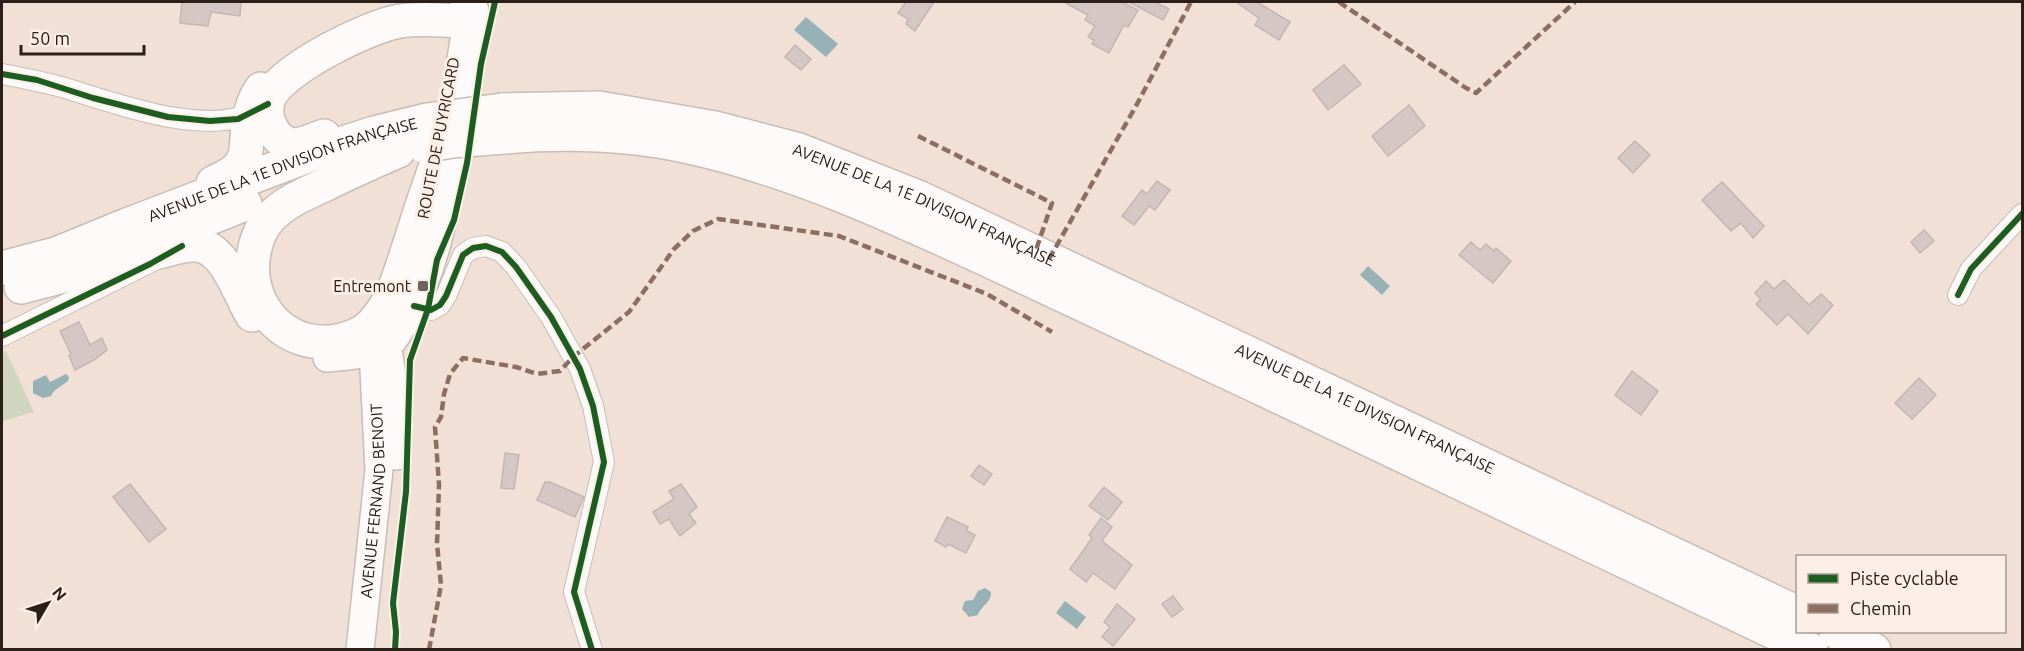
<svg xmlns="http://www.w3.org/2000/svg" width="2024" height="651" font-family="Ubuntu,sans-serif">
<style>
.green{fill:#d0d5be}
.water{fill:#96b2b6}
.building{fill:#d5c7c4;stroke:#c3b6b3;stroke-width:1.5}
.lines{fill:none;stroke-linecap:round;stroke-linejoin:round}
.street-casing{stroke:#cabdb5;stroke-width:22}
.secondary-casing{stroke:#cabdb5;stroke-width:30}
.highway-casing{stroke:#cabdb5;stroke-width:36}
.street{stroke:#fdfaf9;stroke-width:20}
.secondary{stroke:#fdfaf9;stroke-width:27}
.highway{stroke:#fdfaf9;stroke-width:33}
.highway-bridge-casing{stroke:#cabdb5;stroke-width:36;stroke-linecap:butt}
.highway-bridge{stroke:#fdfaf9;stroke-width:33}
.quiet{stroke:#8d6e63;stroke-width:4.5;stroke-dasharray:9 4.5;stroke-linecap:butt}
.cycleway-casing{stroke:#fbefe7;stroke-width:10}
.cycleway{stroke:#1b5e20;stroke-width:6}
.poi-dot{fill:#70635b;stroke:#fbefe7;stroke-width:2}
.labels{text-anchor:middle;stroke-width:6;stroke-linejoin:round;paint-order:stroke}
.street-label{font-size:16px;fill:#2b2019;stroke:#fbefe7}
.poi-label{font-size:16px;fill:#2b2019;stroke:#fbefe7;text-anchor:end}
</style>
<rect width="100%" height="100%" fill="#f0e0d5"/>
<path class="green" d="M6,351L34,412L2,421V353Z"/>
<g class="water">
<path d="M806,17L838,44L826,57L794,30Z"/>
<path d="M1368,266L1390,286L1382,295L1360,275Z"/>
<path d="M66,374L69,377L68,381L54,391L51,396L43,398L33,393V381L46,375L50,382Z"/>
<path d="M985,588L991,592C991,604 981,605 978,615L969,617L962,609L965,601L973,600L978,591Z"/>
<path d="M1065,601L1086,617L1077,629L1056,613Z"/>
</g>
<g class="building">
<path d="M182,2H241L240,16L211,12L208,26L180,23Z"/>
<path d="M906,2H934L915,31L906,24L908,19L898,13Z"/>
<path d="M1064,2H1122L1138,10L1128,27L1124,25L1109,53L1092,44L1094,40L1088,37L1095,26L1085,20L1088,15Z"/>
<path d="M1129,2H1155L1169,9L1163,20Z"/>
<path d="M1236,2H1257L1290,22L1279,40L1255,25L1259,18Z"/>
<path d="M795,45L811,59L801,70L785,57Z"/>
<path d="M1344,65L1361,84L1328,110L1313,90Z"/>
<path d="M1409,105L1425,126L1388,156L1372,136Z"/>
<path d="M1635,141L1650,155L1633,173L1618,158Z"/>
<path d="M1157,181L1170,190L1155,210L1149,206L1134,225L1122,216L1142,190L1147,194Z"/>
<path d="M1722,182L1764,226L1753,238L1741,223L1731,231L1702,200Z"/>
<path d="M1924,230L1934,241L1920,253L1911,242Z"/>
<path d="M1471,242L1480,250L1486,244L1494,251L1496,248L1511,261L1493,283L1459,255Z"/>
<path d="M1784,280L1809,305L1821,294L1833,305L1808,334L1788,314L1777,325L1756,304L1761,299L1755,293L1766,281L1774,289Z"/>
<path d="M79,322L90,345L102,338L107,350L94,360L75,370L69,356L71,354L60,331Z"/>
<path d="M1632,371L1658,391L1641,415L1615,395Z"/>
<path d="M1919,378L1936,395L1912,419L1895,403Z"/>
<path d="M505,453L519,455L514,489L501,488Z"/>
<path d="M979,465L992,474L984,485L971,476Z"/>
<path d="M545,482H550L584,497L575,517L537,500Z"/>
<path d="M130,484L166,529L149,542L113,497Z"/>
<path d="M681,484L697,507L689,514L696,523L680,536L669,519L660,524L653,512L674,499L669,491Z"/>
<path d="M1104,487L1122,502L1108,520L1089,506Z"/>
<path d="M947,517L968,527L967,531L975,535L966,553L948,544L946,547L935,541Z"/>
<path d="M1101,518L1112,527L1102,541L1132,565L1115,589L1093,573L1086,582L1070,569L1092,538L1089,535Z"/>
<path d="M1173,596L1183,609L1172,617L1162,604Z"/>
<path d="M1117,604L1135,619L1113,646L1102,637L1110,627L1104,622Z"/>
</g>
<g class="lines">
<g class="street-casing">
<g id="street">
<path d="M2,74C23,78 44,82 65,88C115,103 206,138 255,111"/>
<path d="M1958,295L1971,269L2022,214"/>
<path d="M414,306L431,310L440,305L446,296L463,255L473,248L486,246L502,252L516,267L551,317L580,369L593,406L604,462L574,592L592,650"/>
<path d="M2,336L171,252"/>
</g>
</g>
<g class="secondary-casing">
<g id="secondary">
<path d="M389,356L395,395L396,456"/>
<path d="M327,358C340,357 379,354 389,345C396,338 402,327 407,318C441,260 448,190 460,124"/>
<path id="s1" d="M360,650L379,470L373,350L375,336L393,313"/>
</g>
</g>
<g class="highway-casing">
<g id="highway">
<path id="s2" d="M502,110L599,108L715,128L799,150L918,197L1798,613"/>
<path d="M324,136C315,139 303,145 294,145C273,143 262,115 269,98C281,69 369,26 400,21C419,18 440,20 460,21"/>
<path d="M505,137C565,132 630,134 689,147C796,171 895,217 994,263C1080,303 1166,343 1252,384C1438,473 1625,561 1811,650"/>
<path d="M450,143L472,11L467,2"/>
<path d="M398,151C373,162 348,173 324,185C305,194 284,202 270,218C259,229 255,244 253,259C248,309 287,349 337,341C351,338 363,334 373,323C393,302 400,273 409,246C417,220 426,193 435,168"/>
<path d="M213,183C222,178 234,174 240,165C249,154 246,137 248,124C250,112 254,99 261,89"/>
<path d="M159,252C170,249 184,244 196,245C225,246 239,294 252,315"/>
<path id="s3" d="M2,268L56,254L127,225L331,147L374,133L427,120"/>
<path d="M21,287L67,275L245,204"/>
<path d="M1836,632L1874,650"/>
</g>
</g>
<use href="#street" class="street"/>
<use href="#secondary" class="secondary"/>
<use href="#highway" class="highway"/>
<g class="highway-bridge-casing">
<g id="highway-bridge">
<path d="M427,120L502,110"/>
<path d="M424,146L452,141L505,137"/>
</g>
</g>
<use href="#highway-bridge" class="highway-bridge"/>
<g class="quiet">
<path d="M1339,2L1466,88L1476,93L1575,2"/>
<path d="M918,136L1052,203L1035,253"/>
<path d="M1049,259L1136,106L1191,2"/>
<path d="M429,650L441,585L437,544L439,485L435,427L441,417L444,394L450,374L463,358L516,367L537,374L560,371L573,357L629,312L674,249L693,231L718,219L839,236L987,294L1052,332"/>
</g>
<g class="cycleway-casing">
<g id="cycleway">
<path d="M2,74L37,80L93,98L168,117L210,121L238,119L268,104"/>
<path d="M1958,295L1971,269L2022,214"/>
<path d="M414,306L431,310L440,305L446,296L463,255L473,248L486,246L502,252L516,267L551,317L580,369L593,406L604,462L574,592L592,650"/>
<path d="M2,336L150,264L182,246"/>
<path d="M395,650L396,632L393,603L406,492L410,360L428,309L437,260L454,220L467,163L481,64L495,2"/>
</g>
</g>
<use href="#cycleway" class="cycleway"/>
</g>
<rect class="poi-dot" x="417" y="280" width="12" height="12" rx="3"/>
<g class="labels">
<g class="street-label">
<text transform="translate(438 138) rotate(-79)" y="6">ROUTE DE PUYRICARD</text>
<text dy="6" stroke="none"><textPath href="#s3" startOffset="298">AVENUE DE LA 1E DIVISION FRANÇAISE</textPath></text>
<text dy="6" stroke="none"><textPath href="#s2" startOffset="438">AVENUE DE LA 1E DIVISION FRANÇAISE</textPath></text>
<text dy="6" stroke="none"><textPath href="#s2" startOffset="924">AVENUE DE LA 1E DIVISION FRANÇAISE</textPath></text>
<text dy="6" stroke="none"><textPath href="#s1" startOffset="150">AVENUE FERNAND BENOIT</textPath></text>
</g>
<g class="poi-label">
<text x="411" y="292">Entremont</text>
</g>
</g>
<rect width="2024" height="651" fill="none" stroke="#2b2019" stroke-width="6"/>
<rect x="1796" y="555" width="210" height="78" fill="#fbefe7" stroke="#a89c95" stroke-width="1.5"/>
<rect x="1808" y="574" width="30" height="9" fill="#1b5e20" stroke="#a89c95" stroke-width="1.5"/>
<text x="1850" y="585" font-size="18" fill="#2b2019">Piste cyclable</text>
<rect x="1808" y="604" width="30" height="9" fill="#8d6e63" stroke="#a89c95" stroke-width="1.5"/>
<text x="1850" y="615" font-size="18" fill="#2b2019">Chemin</text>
<g transform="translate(48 603) rotate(51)" stroke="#fbefe7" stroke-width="4.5" paint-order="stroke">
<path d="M0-4.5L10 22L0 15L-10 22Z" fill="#2b2019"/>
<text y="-9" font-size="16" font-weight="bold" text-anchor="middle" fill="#2b2019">N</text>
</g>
<path d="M21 45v9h123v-9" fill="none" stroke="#2b2019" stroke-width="3"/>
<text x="30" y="45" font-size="18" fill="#2b2019" stroke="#fbefe7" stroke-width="4.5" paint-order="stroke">50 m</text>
</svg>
